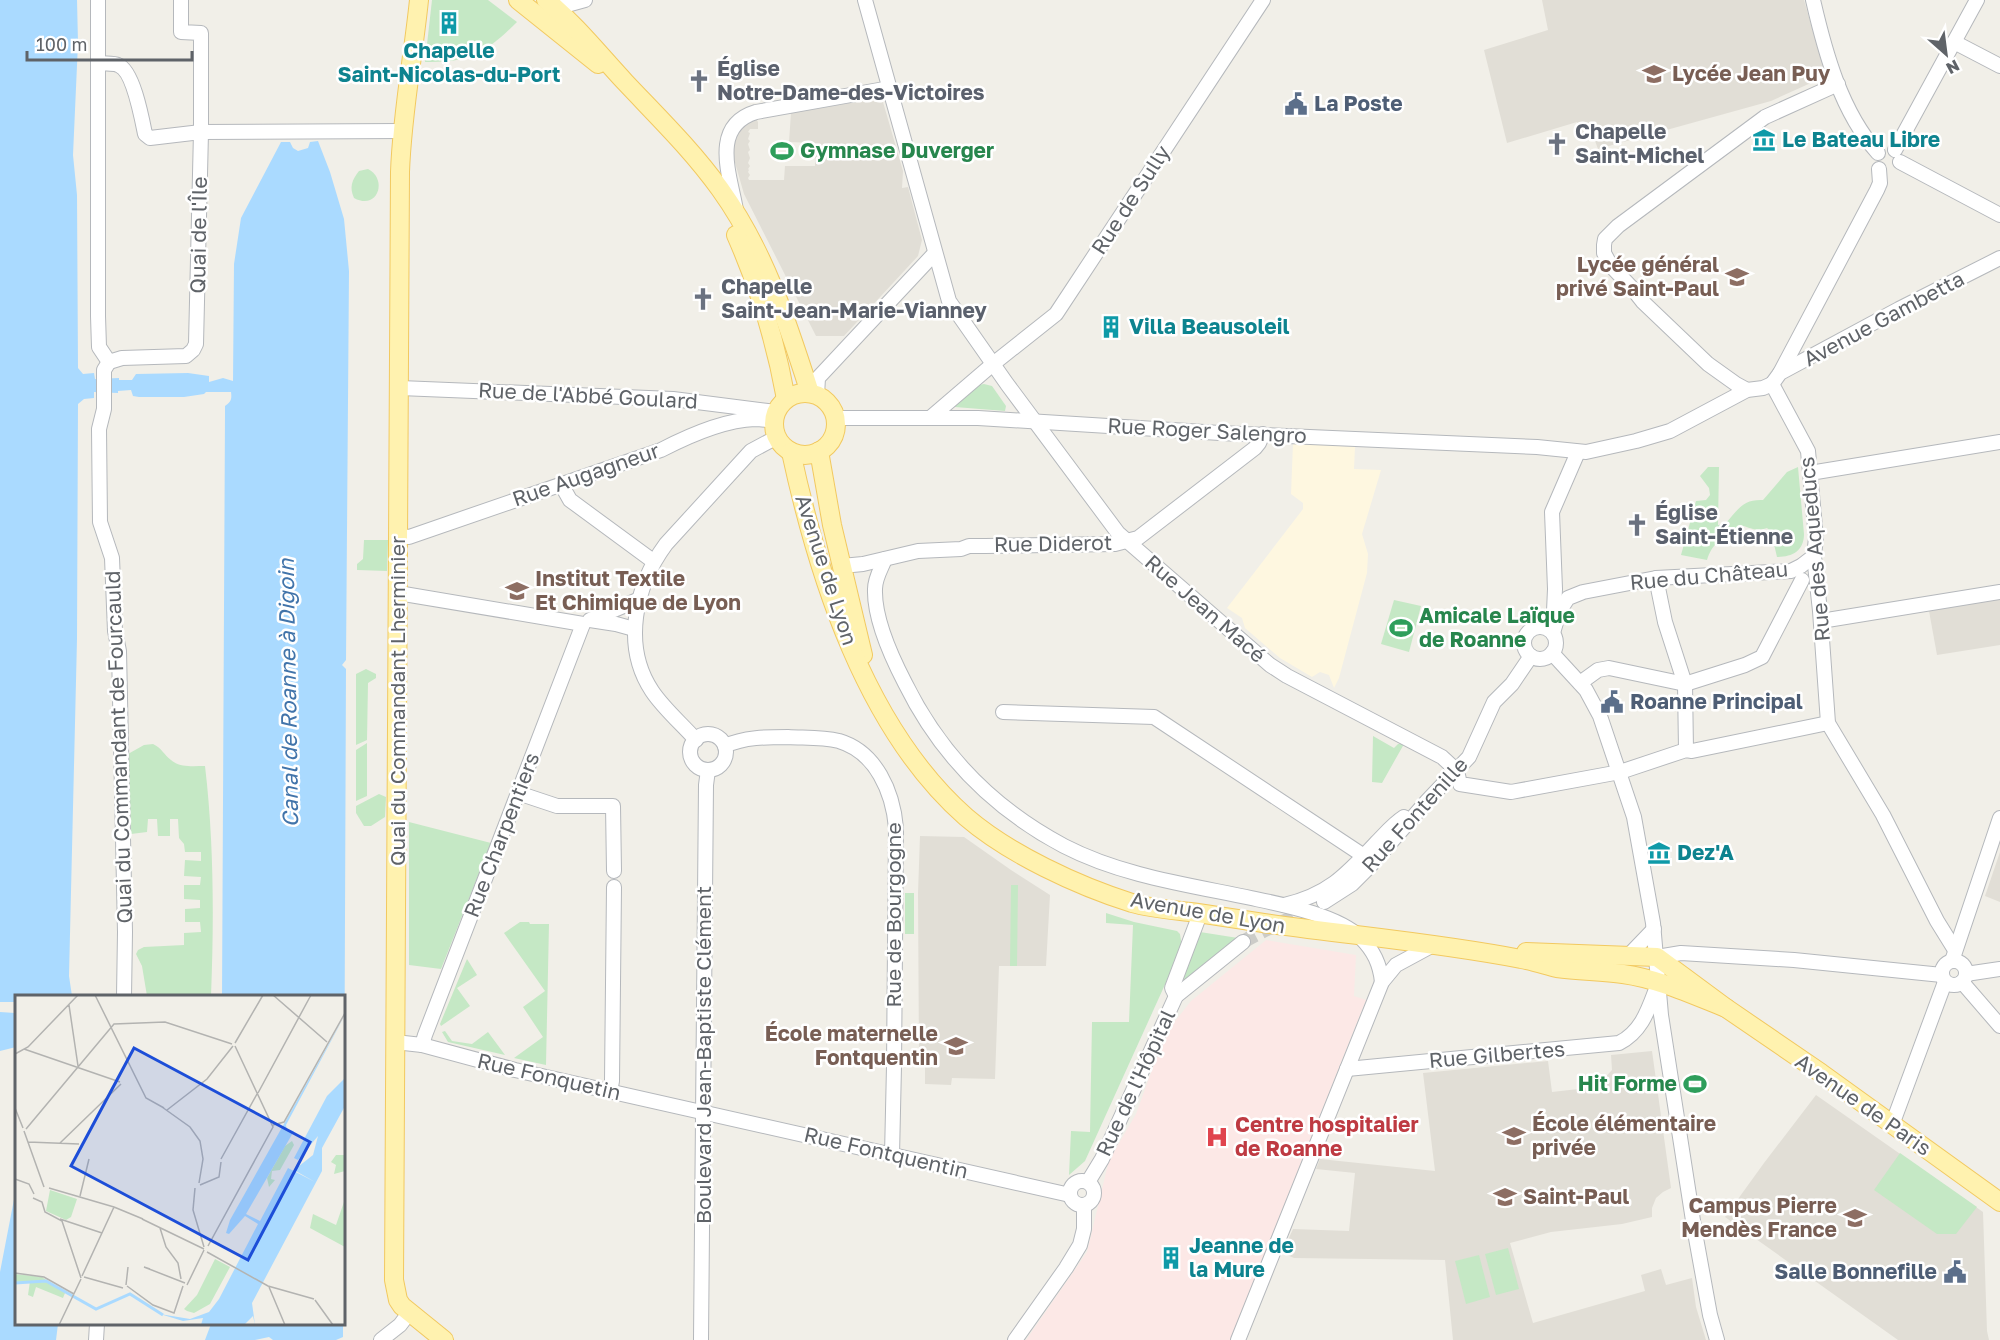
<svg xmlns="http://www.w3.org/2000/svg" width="2000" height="1340" font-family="'Golos Text',sans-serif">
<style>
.commercial{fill:#fef7e0}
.education{fill:#e1ded6}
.medical{fill:#fce8e6}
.green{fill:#c5e8c5}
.water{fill:#aadaff}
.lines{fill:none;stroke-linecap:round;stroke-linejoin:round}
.minor-tunnel{stroke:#ccccc8;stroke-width:14;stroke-dasharray:14 7;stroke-linecap:butt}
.minor-casing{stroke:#b5b8bc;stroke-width:16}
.major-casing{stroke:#f2c960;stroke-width:20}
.minor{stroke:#fff;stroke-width:14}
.major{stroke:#fff2af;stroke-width:18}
.labels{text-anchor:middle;stroke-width:5;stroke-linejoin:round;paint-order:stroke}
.culture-label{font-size:21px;font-weight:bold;fill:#0d838f;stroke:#fff;text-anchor:start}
.worship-label{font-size:21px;font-weight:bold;fill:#5b616d;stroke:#fff;text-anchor:start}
.education-label{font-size:21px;font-weight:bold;fill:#785e54;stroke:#fff;text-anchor:start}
.service-label{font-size:21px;font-weight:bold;fill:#4e5e75;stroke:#fff;text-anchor:start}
.leisure-label{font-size:21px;font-weight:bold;fill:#27864d;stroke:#fff;text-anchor:start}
.street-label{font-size:21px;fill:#5f6368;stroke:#fff}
.health-label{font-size:21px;font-weight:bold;fill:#be3a42;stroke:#fff;text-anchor:start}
.water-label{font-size:22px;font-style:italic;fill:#4174aa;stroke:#fff}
.inset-river{fill:none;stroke:#aadaff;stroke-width:3}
.inset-road{fill:none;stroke:#b3b3b1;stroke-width:1.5}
.view{fill:#1d4ed8;fill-opacity:0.15;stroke:#1d4ed8;stroke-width:3}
.inset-edge{fill:none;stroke:#5f6368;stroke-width:3}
</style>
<rect width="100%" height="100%" fill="#f1efe8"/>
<path class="commercial" d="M1293,443L1355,447L1354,469L1381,470L1362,534L1368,554L1367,573L1339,678L1334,688L1329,675L1320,672L1312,677L1280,658L1245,628L1242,618L1227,608L1303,509V503L1291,494Z"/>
<g class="education">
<path d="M1542,0H1804L1823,66L1813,82L1771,101L1598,149L1594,138L1583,141L1577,122L1507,143L1484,50L1548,30Z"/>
<path d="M877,98L883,102L903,171L902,188L908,187L922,240L918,256L844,336H816L744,194L734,159V146L737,133L749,121L756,119L758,122V129H750L748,132L750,133L748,139L750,141L748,144L750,150L748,152L750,158L748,163L750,166L748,169L749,170L748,172L750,175L748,178L749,180H784L785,166H815V143L789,142L791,113Z"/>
<path d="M2000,599V645L1937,655L1929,611Z"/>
<path d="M920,836L964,837L1011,870L1050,895L1046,966H999L995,1079L952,1078L951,1085L925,1084V1057H919L918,893Z"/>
<path d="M2000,852V902L1985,896Z"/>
<path d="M1652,1051L1671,1188L1663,1192L1656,1198L1652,1208V1217L1622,1224L1551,1232L1510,1243L1533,1323L1645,1291L1641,1275L1661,1269L1666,1285L1692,1278L1696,1307L1706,1340H1453L1445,1260L1294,1258L1282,1253L1293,1229L1349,1231L1355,1173L1316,1169L1320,1159L1435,1171L1423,1073L1548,1061L1552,1092L1596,1087L1612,1070L1611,1055Z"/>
<path d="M1816,1095L1983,1212L1987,1331L1989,1340H1898L1725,1217L1764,1163Z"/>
</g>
<path class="medical" d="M1266,940L1356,955L1354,996L1366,1000L1230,1340H1026L1087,1252L1109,1160L1136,1114L1165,1034L1191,1001Z"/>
<g class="green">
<path d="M432,0H488L517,22C486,53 469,63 425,62Z"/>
<path d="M368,169C388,179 378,211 354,198C349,187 352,180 359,171Z"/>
<path d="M984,384L992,386L1006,406L1005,411L955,407L954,405L979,385Z"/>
<path d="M1708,467H1719L1718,525L1725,524C1738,510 1742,499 1763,500L1787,472L1798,467L1804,534C1804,551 1792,557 1777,557L1773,540L1774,535L1767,528C1752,533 1746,524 1739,526C1739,526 1732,532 1732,532C1720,540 1712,544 1707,560L1681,555L1696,501L1706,500L1710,495L1709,488L1700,476Z"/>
<path d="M364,540H388L387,571L357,570V564L363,559Z"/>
<path d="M1394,600L1421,606L1409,652L1381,644Z"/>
<path d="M366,669L376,674V678L368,683L367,740L356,745V674Z"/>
<path d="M1373,736L1394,748L1398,744H1404L1382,783L1372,782Z"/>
<path d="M367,743V796L356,801V750Z"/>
<path d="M153,744C162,748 164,755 171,760C180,768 194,766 205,766C214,842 214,920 211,996H147L142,966L136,954L138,950L144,947L184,945V933L201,932L200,922H185V909L200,908V900L184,899V885H200L201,877L184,876L185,860L201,861V852H185L184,844L179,838L178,819H170V836H158L157,819H148L147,832L131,834L128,754L144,745Z"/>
<path d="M379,794L386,797L385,817L371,826H364L356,813V806Z"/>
<path d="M409,822L491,843L441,969L409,965Z"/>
<path d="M1011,885H1018L1017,966H1010Z"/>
<rect x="905" y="893" width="9" height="41"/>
<path d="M1106,913L1134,922L1177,931L1180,934L1182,947L1085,1161L1069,1175L1071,1131L1090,1132L1092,1022H1129L1133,925L1106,923Z"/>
<path d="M520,922H529L530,924H549L546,1065L514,1058L543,1037L523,1007L545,991L504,933Z"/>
<path d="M1200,932L1238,938L1176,989Z"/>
<path d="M467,959L477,975L457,988L470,1006L441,1026L440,1024Z"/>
<path d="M445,1031L452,1041L472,1044L488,1032L505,1055L448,1042L442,1032Z"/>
<path d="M1900,1153L1977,1207L1956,1234H1937L1874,1190Z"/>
<path d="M1508,1248L1519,1289L1496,1295L1485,1254Z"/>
<path d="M1479,1255L1490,1297L1466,1304L1455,1261Z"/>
</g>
<g class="water">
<path d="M0,0H77L78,43L73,155L77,195L78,368L83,374L94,373L95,379L119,378V380H132L136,374L188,373L209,376V382L223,378L233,381L234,264L241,218L281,142H290L293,148L298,151L308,148L310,142L318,141L330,172L344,219L349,271L346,660L342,665L346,669L344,1167V996H222L225,414V406C231,402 232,399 231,392H206L204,394L184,397H139L133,396L131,390L118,391V393L94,392V398L84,399L78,404L77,639L69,976L72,996H16V1002H0Z"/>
<path d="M0,1012L15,1013L16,1047L0,1051Z"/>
<path d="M16,1189V1324H58L56,1340H0V1272Z"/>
<path d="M211,1324H343V1337L336,1340H273L269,1337L255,1340H205Z"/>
</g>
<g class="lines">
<path class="minor-tunnel" d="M1243,942C1269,926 1298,917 1324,902"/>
<g class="minor-casing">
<g id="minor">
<path d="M98,0V316L99,347L109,362"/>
<path d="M865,0L949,301L1007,384L1118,533L1270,665L1287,676L1442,757L1457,771L1460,784L1511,792L1620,772L1686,750L1692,751L1828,723"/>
<path d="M1813,0C1825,52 1841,112 1878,153"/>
<path d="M556,8L585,0"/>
<path d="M1954,42L2000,66"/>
<path d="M99,63C105,64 113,63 118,65C133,70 142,119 145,134L150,138L201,132L402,131"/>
<path d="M1895,150L1977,0"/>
<path d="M1900,162L2000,215"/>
<path d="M736,210C730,175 710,126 756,112L890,88"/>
<path d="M109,362L104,370V409L99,429L100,522L112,558L115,631L119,651L125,932L124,996"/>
<path d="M109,362L122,358L186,356L193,350L196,344L201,132V33L181,32V0"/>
<path d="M1780,373L1877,190L1880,183L1879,169"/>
<path d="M1772,384L1808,451L1816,538L1814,556L1820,611L1828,723L1883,815L1937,921L1955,950"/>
<path d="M1772,384L1780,373L1899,309L2000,258"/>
<path d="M400,388L673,399L776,412"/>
<path d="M1747,390L1736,384L1708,364L1643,302L1632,288L1611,266L1604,253V245L1605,239L1618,226L1765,117L1838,84"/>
<path d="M817,395L818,378L935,253"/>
<path d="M835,418H978L1220,433L1537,447L1586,452L1636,441L1670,431L1747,390L1763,388L1772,384"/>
<path d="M930,418L993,364L1056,314L1263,0"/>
<path d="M1810,473L2000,442"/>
<path d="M561,484L570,500L653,561"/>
<path d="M398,536L409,537L661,450C688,436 724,420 755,419C761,419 768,420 774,421"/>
<path d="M885,559C881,569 875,578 875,589C874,618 892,658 905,683C940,754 994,809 1064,846C1122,876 1189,885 1251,898C1284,905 1337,915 1361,938C1374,951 1380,964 1382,982"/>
<path d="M842,566L863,564L918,551L961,549L969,546H985L1115,544L1138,538L1255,448L1259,443L1263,434"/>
<path d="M1656,578L1665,622L1685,684L1686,750"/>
<path d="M398,593L583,624"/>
<path d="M1551,618L1554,611L1555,589L1552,512L1578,452"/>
<path d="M1821,621L2000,592"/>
<circle cx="1540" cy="643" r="16"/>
<path d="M634,629L616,624L590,620L640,599"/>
<path d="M1553,633L1559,612L1568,598L1583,592L1656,578L1791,571L1801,566L1814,556"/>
<path d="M1552,653L1586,690L1600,716L1634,817L1653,923L1661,1015L1694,1227L1710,1315L1717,1340"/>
<path d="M1580,683L1598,670L1609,668L1685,684L1745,665L1762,657L1802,580"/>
<path d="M1003,712L1154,717L1364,856"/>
<circle cx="708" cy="752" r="18"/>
<path d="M696,740C682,724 664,709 652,691C622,646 635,586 666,544L751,451L777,437"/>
<path d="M725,746C744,737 767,737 788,737C805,738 822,737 839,741C876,752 893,792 896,828L894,1066L892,1155"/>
<path d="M518,793L557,806H613L614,871"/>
<path d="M1324,902L1352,884L1371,865L1427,801L1469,757L1494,702L1512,684L1531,656"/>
<path d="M1284,905C1328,895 1346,875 1376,843C1385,834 1393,824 1404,817"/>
<path d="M1629,955L1654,929"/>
<path d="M1651,958L1681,953L1794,960L1942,975"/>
<circle cx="1954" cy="973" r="12"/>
<path d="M1952,961L2000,818"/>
<path d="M1966,974L2000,969"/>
<path d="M1962,982L2000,1026"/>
<path d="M1176,996L1172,988L1200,914"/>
<path d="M395,1042L422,1045L515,1070L1070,1195"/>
<path d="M422,1045L425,1035L583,624"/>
<path d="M1347,1069L1619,1043C1643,1031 1649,1007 1658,984"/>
<path d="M610,1092L612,1081L614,887"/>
<path d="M1892,1125L1945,982"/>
<circle cx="1082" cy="1193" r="12"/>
<path d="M1088,1182L1102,1159L1176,996L1243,942"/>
<path d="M96,1340L97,1324"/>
<path d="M381,1340L400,1325L409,1313"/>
<path d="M701,1340L706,785L708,770"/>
<path d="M1015,1340L1066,1268L1080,1245L1084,1229V1205"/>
<path d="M1238,1340L1382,982L1396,965L1433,945"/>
</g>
</g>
<g class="major-casing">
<g id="major">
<path d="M419,0C413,58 402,114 400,172L394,1280L398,1300L402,1306L444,1340"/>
<path d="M518,0L598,64"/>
<path d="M546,0C576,25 599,54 625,82C658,117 692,150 720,189C764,250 787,321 810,393"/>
<path d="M736,235C759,287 776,343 786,399"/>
<circle cx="805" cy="424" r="31"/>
<path d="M819,451L832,525L863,655"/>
<path d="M791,452C818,577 866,729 966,817C1009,854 1078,886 1132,903C1153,909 1176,910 1198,913C1218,916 1237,919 1257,922C1345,935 1434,942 1521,959C1533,961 1545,965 1557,968C1578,971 1601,971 1623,974C1659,979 1693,995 1726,1008"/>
<path d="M1526,952L1657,957L1726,1008L1821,1073L2000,1202"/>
</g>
</g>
<use href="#minor" class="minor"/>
<use href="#major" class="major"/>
</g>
<defs>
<g id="building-bare" transform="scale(1.8)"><path d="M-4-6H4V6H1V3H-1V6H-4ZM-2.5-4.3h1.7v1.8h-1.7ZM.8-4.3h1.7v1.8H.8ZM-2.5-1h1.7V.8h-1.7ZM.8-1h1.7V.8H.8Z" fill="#0f9aa8" stroke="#fff" stroke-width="2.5" paint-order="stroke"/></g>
<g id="school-bare" transform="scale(1.8)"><path d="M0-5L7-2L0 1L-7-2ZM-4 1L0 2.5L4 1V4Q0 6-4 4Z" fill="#8d6e63" stroke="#fff" stroke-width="2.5" paint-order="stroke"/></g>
<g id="church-bare" transform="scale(1.8)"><path d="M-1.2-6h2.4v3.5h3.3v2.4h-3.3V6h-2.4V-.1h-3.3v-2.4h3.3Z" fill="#6b7280" stroke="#fff" stroke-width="2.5" paint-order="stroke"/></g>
<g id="civic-bare" transform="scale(1.8)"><path d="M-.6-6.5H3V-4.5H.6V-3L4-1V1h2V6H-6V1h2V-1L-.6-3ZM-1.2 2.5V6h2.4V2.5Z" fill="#5c6f8a" stroke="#fff" stroke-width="2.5" paint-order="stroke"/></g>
<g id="museum-bare" transform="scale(1.8)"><path d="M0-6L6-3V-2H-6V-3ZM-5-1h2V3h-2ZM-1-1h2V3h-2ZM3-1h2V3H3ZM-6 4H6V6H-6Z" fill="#0f9aa8" stroke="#fff" stroke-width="2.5" paint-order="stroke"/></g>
<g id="stadium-bare" transform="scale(1.8)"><path d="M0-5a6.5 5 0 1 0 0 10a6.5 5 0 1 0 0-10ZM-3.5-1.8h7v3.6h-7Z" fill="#2e9e5b" stroke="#fff" stroke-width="2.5" paint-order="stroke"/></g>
<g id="university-bare" transform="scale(1.8)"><path d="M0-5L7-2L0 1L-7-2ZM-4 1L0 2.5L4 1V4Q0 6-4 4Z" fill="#8d6e63" stroke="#fff" stroke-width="2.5" paint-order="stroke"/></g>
<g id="hospital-bare" transform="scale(1.8)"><path d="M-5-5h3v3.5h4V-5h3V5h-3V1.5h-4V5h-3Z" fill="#e0444e" stroke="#fff" stroke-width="2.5" paint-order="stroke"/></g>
</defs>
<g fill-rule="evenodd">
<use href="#building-bare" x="449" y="23"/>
<use href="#school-bare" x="1654" y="74"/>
<use href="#church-bare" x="699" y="81"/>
<use href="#civic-bare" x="1296" y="104"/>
<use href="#museum-bare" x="1764" y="140"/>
<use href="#church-bare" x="1557" y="144"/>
<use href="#stadium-bare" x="782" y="151"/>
<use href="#school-bare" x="1737" y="277"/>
<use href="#church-bare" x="703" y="299"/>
<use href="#building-bare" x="1111" y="327"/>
<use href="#church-bare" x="1637" y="525"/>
<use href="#university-bare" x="517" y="591"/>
<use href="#stadium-bare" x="1401" y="628"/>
<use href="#civic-bare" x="1612" y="702"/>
<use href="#museum-bare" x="1659" y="853"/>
<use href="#school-bare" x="956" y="1046"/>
<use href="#stadium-bare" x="1695" y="1084"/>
<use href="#school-bare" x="1514" y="1136"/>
<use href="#hospital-bare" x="1217" y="1137"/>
<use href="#school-bare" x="1505" y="1197"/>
<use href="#university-bare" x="1855" y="1218"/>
<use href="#building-bare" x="1171" y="1258"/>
<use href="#civic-bare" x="1955" y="1272"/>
</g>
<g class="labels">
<g class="culture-label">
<text x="449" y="58" text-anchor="middle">Chapelle<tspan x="449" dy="24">Saint-Nicolas-du-Port</tspan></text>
<text x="1782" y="147">Le Bateau Libre</text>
<text x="1129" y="334">Villa Beausoleil</text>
<text x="1677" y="860">Dez'A</text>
<text x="1189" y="1253">Jeanne de<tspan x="1189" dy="24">la Mure</tspan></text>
</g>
<g class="worship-label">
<text x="717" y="76">Église<tspan x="717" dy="24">Notre-Dame-des-Victoires</tspan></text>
<text x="1575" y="139">Chapelle<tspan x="1575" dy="24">Saint-Michel</tspan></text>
<text x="721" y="294">Chapelle<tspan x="721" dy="24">Saint-Jean-Marie-Vianney</tspan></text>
<text x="1655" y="520">Église<tspan x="1655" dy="24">Saint-Étienne</tspan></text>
</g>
<g class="education-label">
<text x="1672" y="81">Lycée Jean Puy</text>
<text x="1719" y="272" text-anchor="end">Lycée général<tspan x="1719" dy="24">privé Saint-Paul</tspan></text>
<text x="535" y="586">Institut Textile<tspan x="535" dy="24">Et Chimique de Lyon</tspan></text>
<text x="938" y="1041" text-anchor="end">École maternelle<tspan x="938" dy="24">Fontquentin</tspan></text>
<text x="1532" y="1131">École élémentaire<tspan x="1532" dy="24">privée</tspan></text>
<text x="1523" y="1204">Saint-Paul</text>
<text x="1837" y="1213" text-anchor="end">Campus Pierre<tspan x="1837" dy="24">Mendès France</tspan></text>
</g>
<g class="service-label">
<text x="1314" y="111">La Poste</text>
<text x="1630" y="709">Roanne Principal</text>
<text x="1937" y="1279" text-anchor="end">Salle Bonnefille</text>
</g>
<g class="leisure-label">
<text x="800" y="158">Gymnase Duverger</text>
<text x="1419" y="623">Amicale Laïque<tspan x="1419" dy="24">de Roanne</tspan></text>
<text x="1677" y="1091" text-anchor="end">Hit Forme</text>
</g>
<g class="street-label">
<text transform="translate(1131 200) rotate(-57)" y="7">Rue de Sully</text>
<text transform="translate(199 235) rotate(-89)" y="7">Quai de l'Île</text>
<text transform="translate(1884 319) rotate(-28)" y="7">Avenue Gambetta</text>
<text transform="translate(588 396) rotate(3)" y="7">Rue de l'Abbé Goulard</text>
<text transform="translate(1207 431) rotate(3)" y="7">Rue Roger Salengro</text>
<text transform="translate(586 475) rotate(-19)" y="7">Rue Augagneur</text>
<text transform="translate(1053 544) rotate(-1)" y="7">Rue Diderot</text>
<text transform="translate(1815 549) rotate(-95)" y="7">Rue des Aqueducs</text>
<text transform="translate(826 570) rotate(72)" y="7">Avenue de Lyon</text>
<text transform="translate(1709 576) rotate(-5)" y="7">Rue du Château</text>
<text transform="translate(1205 609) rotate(41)" y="7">Rue Jean Macé</text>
<text transform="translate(398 701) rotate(-90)" y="7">Quai du Commandant Lherminier</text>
<text transform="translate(119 747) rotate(-92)" y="7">Quai du Commandant de Fourcauld</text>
<text transform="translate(1415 815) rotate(-48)" y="7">Rue Fontenille</text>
<text transform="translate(502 835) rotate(-69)" y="7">Rue Charpentiers</text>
<text transform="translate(1208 913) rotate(10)" y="7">Avenue de Lyon</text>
<text transform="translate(894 915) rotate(-90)" y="7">Rue de Bourgogne</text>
<text transform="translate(704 1055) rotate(-90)" y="7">Boulevard Jean-Baptiste Clément</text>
<text transform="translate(1497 1055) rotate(-5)" y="7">Rue Gilbertes</text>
<text transform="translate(549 1077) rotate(13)" y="7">Rue Fonquetin</text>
<text transform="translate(1136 1083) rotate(-65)" y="7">Rue de l'Hôpital</text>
<text transform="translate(1863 1105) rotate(35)" y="7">Avenue de Paris</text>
<text transform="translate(886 1153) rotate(13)" y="7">Rue Fontquentin</text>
</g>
<g class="health-label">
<text x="1235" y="1132">Centre hospitalier<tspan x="1235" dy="24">de Roanne</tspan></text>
</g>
<g class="water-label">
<text transform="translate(288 693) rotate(-91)" y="8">Canal de Roanne à Digoin</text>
</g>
</g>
<g transform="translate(15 995)">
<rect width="330" height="330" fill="#f1efe8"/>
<path d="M277,146L279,150L265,175L257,176L256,184L260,185L254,192L252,183L270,151ZM321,160H330V176L319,179L321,170L316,167ZM35,195L62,204L56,222L51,225L31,216ZM330,204V252L295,233L298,219L321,230ZM200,264L215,272L195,309L179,318L172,316L169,314L182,300ZM0,279L27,282L50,298L48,303L21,292L18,302L13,300L15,286L0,287Z" fill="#c5e8c5"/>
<path d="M330,20L271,130L272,135L279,136L231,219L245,226L273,173L300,187L279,175L298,160L303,141L283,165L279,163L312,101L330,83V111L307,153V176L237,308L240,330L238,321L229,330H186L188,323L168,326L145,319L175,324L194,317L204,304L243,229L230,221L214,239L211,238L215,225Z" fill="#aadaff"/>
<path class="inset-river" d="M0,288L31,286L81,314L115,299L148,320"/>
<path class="inset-road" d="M80,0L131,103L149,113M258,0L312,47M54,10L63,71M220,48L248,0M9,54L105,87M0,59L13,52L63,0M243,98L296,0M147,112L175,132L185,146L188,164L184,188M0,113L8,133M152,115L192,84L218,51M258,130L269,127L330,18M11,134L99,29L150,27L217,49M9,136L29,192M13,147L64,149M45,148L106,89M206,164L242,99M0,184L14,189L19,199M185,190L204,182L206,167M34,193L99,212M180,193L178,215L189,252M65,201L74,164M18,203L27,207L30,217L47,226L66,283M99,212L128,224M45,224L87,238M127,224L189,254M145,233L151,252L163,268L166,284M193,251L258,132L220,51M192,257L253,291L299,304M135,274L129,272L170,288M0,278L29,282L59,299M67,281L99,212M69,282L108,293M111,290L113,272M172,290L189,255M112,291L138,310L159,318L168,291M254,292L270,330M300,305L318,330M44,330L66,284"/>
<path class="view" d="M119,53L295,147L233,265L56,171Z"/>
<rect width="330" height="330" class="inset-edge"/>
</g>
<g transform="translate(1946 54) rotate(152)" stroke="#ffffff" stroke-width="4.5" paint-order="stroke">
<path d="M0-4.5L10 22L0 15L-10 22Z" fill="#5f6368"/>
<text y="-9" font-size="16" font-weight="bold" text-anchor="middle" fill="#5f6368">N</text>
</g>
<path d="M27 51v9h165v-9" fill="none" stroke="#5f6368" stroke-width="3"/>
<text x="36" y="51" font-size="18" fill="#5f6368" stroke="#ffffff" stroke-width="4.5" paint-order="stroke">100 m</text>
</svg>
